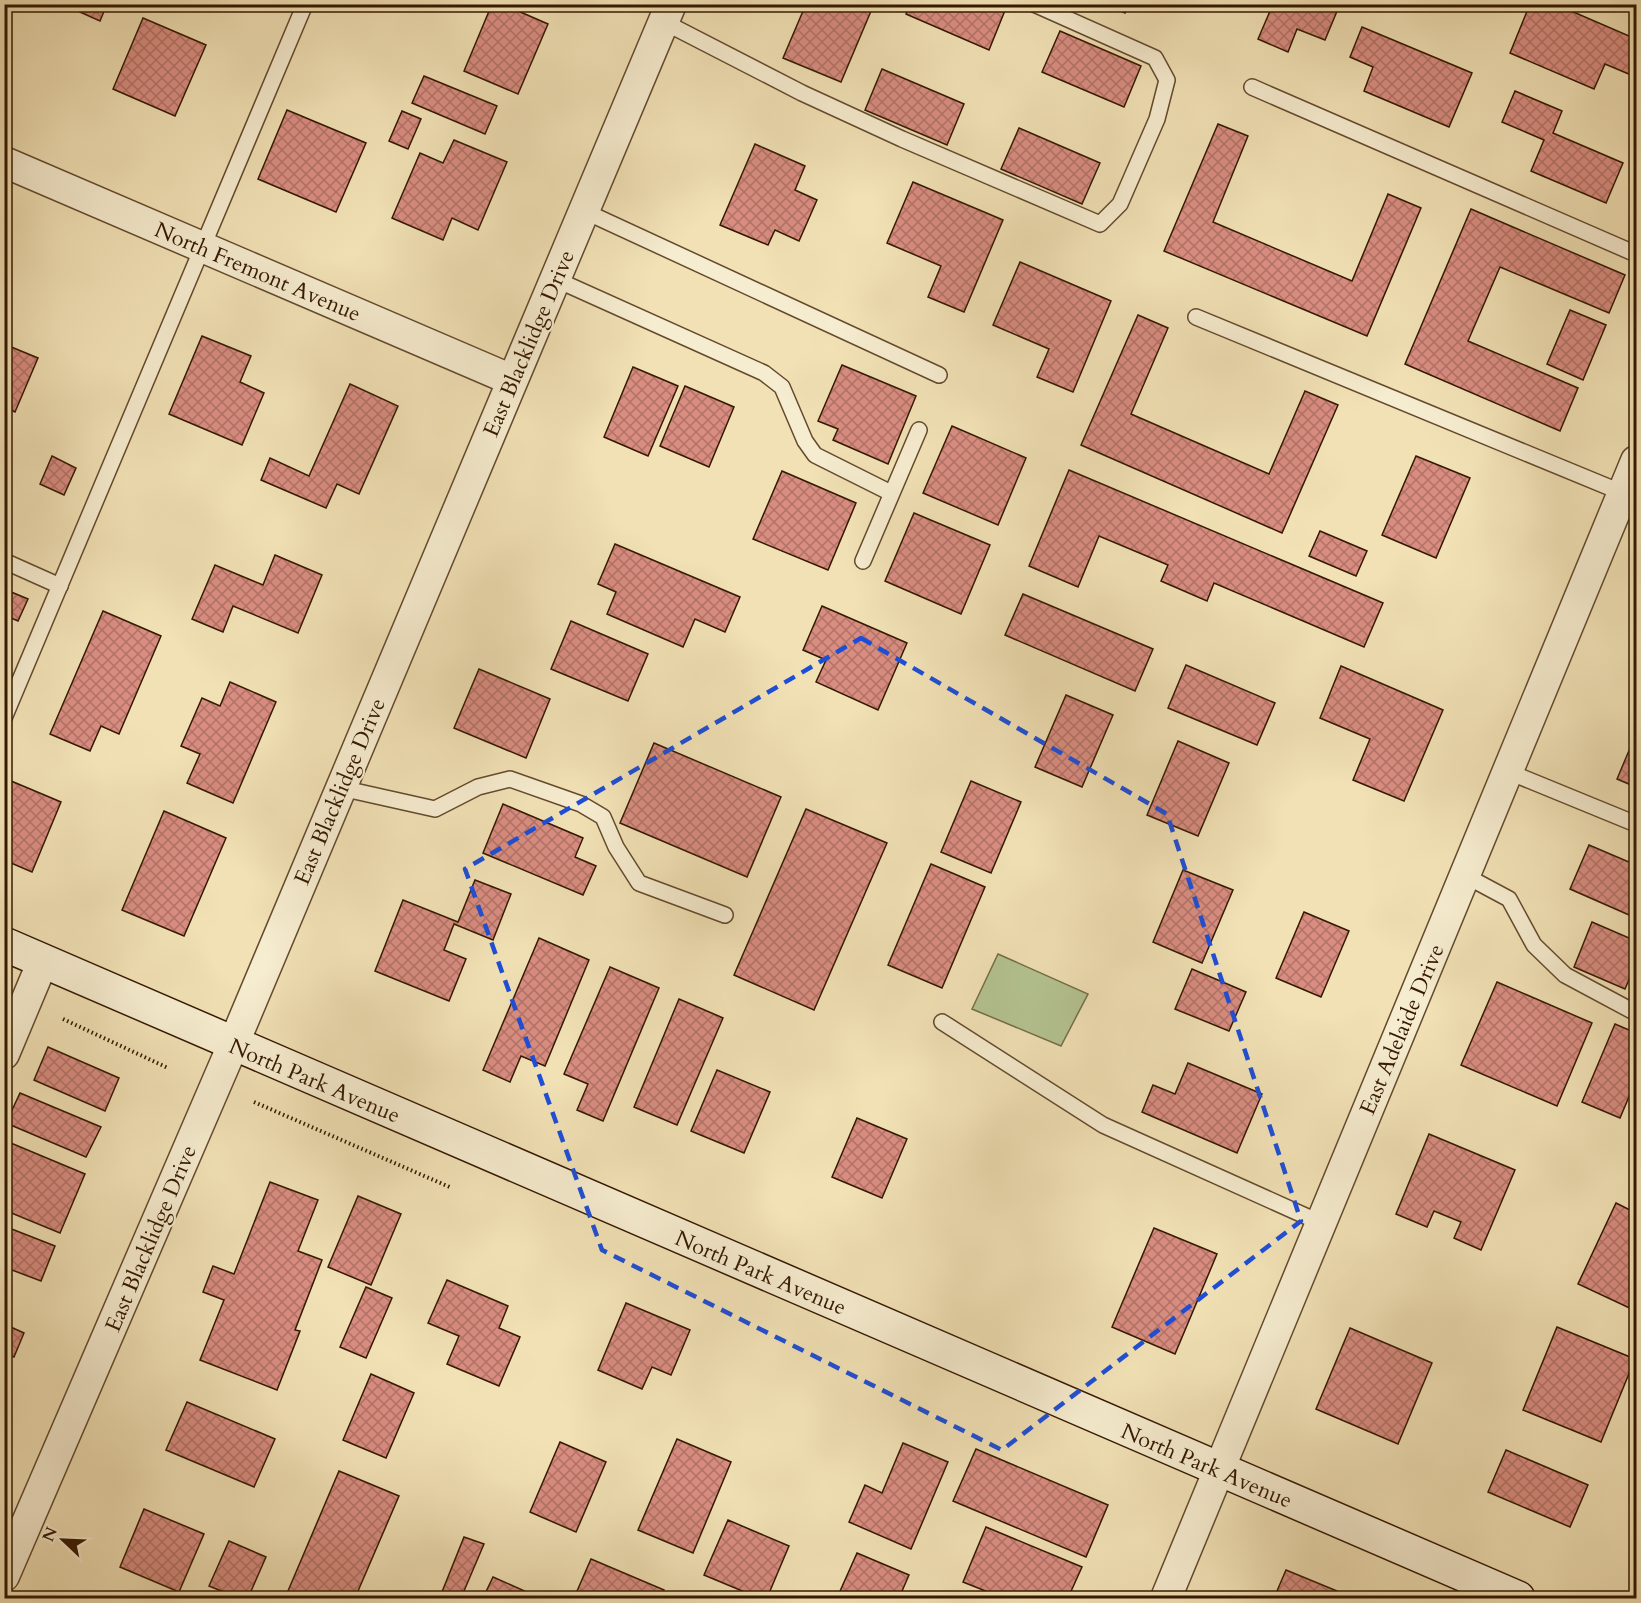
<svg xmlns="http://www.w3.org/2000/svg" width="1641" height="1603" font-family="Cardo,serif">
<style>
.pitch{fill:#b4c492;stroke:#746e49;stroke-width:1.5}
.building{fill:url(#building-cross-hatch);stroke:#341800;stroke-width:1.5}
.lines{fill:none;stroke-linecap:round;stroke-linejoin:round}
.lane-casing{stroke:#634a2d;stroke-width:18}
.street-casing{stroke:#634a2d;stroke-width:33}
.secondary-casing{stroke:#341800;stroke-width:36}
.path{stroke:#341800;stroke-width:4;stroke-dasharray:1.5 3;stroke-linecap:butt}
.lane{stroke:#f6eccf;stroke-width:15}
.street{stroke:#f6eccf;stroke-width:30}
.secondary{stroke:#f6eccf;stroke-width:33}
.marked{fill:none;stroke:#1d4ed8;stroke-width:4.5;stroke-dasharray:12 8;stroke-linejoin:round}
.labels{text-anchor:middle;stroke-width:4.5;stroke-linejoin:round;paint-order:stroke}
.street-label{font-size:22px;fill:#341800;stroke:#f6eccf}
</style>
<defs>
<pattern id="building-cross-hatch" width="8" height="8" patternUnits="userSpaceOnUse" patternTransform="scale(1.5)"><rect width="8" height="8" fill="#d98d81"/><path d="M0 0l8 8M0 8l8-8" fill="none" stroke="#b17267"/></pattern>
</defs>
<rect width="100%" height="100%" fill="#f1e1b5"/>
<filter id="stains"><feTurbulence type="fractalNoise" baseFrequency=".00333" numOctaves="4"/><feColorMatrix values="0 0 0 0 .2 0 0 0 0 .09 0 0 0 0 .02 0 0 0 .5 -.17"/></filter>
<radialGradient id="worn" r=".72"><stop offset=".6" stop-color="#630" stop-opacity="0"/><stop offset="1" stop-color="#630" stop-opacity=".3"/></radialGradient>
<path class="pitch" d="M998,954L1088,994L1061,1046L972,1009Z"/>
<g class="building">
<path d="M62,4H107L100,21Z"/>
<path d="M492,4H502L548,24L518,94L464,71Z"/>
<path d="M806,4H874L841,82L783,58Z"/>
<path d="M910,4H997L1006,8L989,50L906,14Z"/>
<path d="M1105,4H1128L1125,13Z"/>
<path d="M1273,4H1340L1325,40L1297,29L1288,52L1258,39Z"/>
<path d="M1530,4H1555L1636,39V77L1605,64L1594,89L1510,53Z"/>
<path d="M143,18L206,45L175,116L113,89Z"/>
<path d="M1362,27L1472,73L1449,127L1364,91L1373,67L1350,57Z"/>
<path d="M1060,31L1141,66L1124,107L1042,72Z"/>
<path d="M882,69L964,104L947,145L865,110Z"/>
<path d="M424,76L497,106L485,134L412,103Z"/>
<path d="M1515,91L1562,111L1553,133L1623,163L1606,203L1531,171L1544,140L1502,122Z"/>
<path d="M287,110L366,143L336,212L258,179Z"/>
<path d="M402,111L421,119L408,149L389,141Z"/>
<path d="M1218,124L1248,136L1213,222L1352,281L1388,194L1421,208L1367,336L1164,251Z"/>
<path d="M1019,128L1100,163L1082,204L1001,169Z"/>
<path d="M454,140L507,162L478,230L452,218L443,240L392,218L420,153L443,163Z"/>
<path d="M755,144L805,166L795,190L817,200L799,241L775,230L768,245L720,225Z"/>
<path d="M913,182L1003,220L964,312L928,297L941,266L887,243Z"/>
<path d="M1471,209L1625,275L1609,313L1500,267L1468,341L1578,388L1560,431L1405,364Z"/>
<path d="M1020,262L1111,301L1073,392L1037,377L1049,349L993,325Z"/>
<path d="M1570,310L1606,325L1583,380L1547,364Z"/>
<path d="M1138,315L1168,328L1131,414L1269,474L1305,391L1338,405L1282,533L1081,445Z"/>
<path d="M202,336L251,356L240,382L264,393L242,445L169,414Z"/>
<path d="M4,344L38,358L15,412L4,407Z"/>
<path d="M842,365L916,396L888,464L833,440L838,429L818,421Z"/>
<path d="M633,367L678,386L648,456L604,437Z"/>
<path d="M350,384L398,406L359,494L337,484L326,508L261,480L270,458L309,476Z"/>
<path d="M685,386L734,407L709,467L660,446Z"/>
<path d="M952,426L1026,458L998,525L923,493Z"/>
<path d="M52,456L76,468L64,495L40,484Z"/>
<path d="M1416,456L1470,478L1436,558L1382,535Z"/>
<path d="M1069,470L1383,603L1364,647L1214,583L1207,601L1161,581L1168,565L1099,536L1078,587L1029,566Z"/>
<path d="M782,471L856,503L828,570L753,539Z"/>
<path d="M914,513L990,545L961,614L885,581Z"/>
<path d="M1320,531L1367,551L1356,576L1309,556Z"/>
<path d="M615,544L740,597L725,632L695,619L683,647L607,614L616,592L598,584Z"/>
<path d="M275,555L322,575L298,633L233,606L223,632L192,619L215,565L263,585Z"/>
<path d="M4,589L28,599L18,621L4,615Z"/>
<path d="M1023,594L1153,649L1135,691L1005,635Z"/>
<path d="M822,606L907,643L878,710L816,682L826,660L803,650Z"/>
<path d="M103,611L161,636L119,734L101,726L90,751L50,734Z"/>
<path d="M571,621L648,654L628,701L551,669Z"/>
<path d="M1186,665L1275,703L1257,745L1168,708Z"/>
<path d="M1341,666L1443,710L1404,801L1353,780L1370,739L1320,718Z"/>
<path d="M479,669L550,699L526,758L454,728Z"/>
<path d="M230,682L276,702L233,803L187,783L200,754L181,746L202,698L220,706Z"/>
<path d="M1066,695L1113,715L1082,787L1035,767Z"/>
<path d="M1636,734V787L1617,779Z"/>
<path d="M1178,741L1229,763L1198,836L1147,815Z"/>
<path d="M654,743L781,797L747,877L620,823Z"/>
<path d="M4,778L61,802L32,872L4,860Z"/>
<path d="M971,781L1021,802L991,873L941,852Z"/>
<path d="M503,804L583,838L575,857L596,866L583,895L483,853Z"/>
<path d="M806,809L887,843L814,1010L734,975Z"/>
<path d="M164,811L226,838L184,936L122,910Z"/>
<path d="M1589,845L1636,865V918L1570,889Z"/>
<path d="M931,864L985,887L942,988L888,965Z"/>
<path d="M1183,870L1233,890L1202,963L1153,942Z"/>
<path d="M475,880L511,894L493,940L454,924L444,950L466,959L449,1001L375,971L403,900L458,922Z"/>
<path d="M1304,912L1349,931L1321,997L1276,978Z"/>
<path d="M1592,922L1636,941V963L1625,989L1574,967Z"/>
<path d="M539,938L589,960L545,1066L521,1056L510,1082L483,1070Z"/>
<path d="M610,967L659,988L603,1121L577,1110L588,1084L564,1074Z"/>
<path d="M1192,969L1246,992L1229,1031L1175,1009Z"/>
<path d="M1497,982L1592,1023L1557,1106L1461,1065Z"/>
<path d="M679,999L723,1018L677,1125L634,1107Z"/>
<path d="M1615,1024L1636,1033V1080L1620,1118L1582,1102Z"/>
<path d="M48,1047L119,1078L105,1111L34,1080Z"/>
<path d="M1188,1063L1262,1094L1237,1153L1142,1112L1153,1085L1175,1094Z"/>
<path d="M717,1070L770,1092L744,1153L691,1131Z"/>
<path d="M20,1093L101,1127L86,1157L6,1123Z"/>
<path d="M857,1118L907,1139L882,1198L832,1177Z"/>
<path d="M1429,1134L1515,1170L1481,1250L1454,1238L1461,1222L1434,1211L1427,1227L1396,1214Z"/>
<path d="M6,1141L85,1174L60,1233L4,1210Z"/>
<path d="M270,1182L318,1200L298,1251L322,1260L295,1330L300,1331L277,1390L200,1360L224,1300L203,1292L213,1266L234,1274Z"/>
<path d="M358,1196L401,1214L371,1285L328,1267Z"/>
<path d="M1616,1203L1636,1213V1311L1578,1284Z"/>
<path d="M4,1226L55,1246L41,1281L4,1267Z"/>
<path d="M1154,1228L1217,1254L1175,1354L1112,1327Z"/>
<path d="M447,1280L508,1306L499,1328L520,1337L499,1386L447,1364L459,1336L428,1323Z"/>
<path d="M366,1287L392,1298L366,1358L340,1347Z"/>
<path d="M626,1303L690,1330L671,1375L652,1367L642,1389L598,1370Z"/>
<path d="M4,1324L24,1333L14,1357L4,1353Z"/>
<path d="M1557,1327L1635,1359L1601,1442L1523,1410Z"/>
<path d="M1350,1328L1432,1363L1398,1444L1316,1409Z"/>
<path d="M371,1374L414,1393L386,1458L343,1440Z"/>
<path d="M187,1402L275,1439L254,1487L166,1450Z"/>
<path d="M677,1439L731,1462L693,1553L638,1530Z"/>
<path d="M560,1442L606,1462L576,1532L530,1512Z"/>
<path d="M903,1443L948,1462L911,1549L849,1522L865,1485L882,1493Z"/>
<path d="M976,1449L1108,1505L1086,1557L953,1501Z"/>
<path d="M1506,1450L1588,1485L1570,1527L1488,1492Z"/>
<path d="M339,1471L399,1496L355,1598H285Z"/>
<path d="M144,1509L204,1534L179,1592L120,1567Z"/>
<path d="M728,1520L789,1546L767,1598H759L704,1575Z"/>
<path d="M986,1527L1082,1567L1068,1598H1003L963,1582Z"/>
<path d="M464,1537L484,1544L461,1598H442L440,1597Z"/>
<path d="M229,1541L266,1557L248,1598H239L209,1586Z"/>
<path d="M857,1553L909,1575L899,1598H837Z"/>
<path d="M591,1559L664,1590L661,1598H574Z"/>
<path d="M1286,1570L1354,1598H1274Z"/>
<path d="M493,1577L536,1596L535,1598H483Z"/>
</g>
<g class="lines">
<g class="lane-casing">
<g id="lane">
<path d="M664,22L802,93L902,139L1100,224L1120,204L1157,119L1167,80L1155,58L1034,4"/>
<path d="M1252,87L1636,254"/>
<path d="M584,211L939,375"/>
<path d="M555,279L764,373L782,387L805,441L815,455L891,493"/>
<path d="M1196,317L1623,493"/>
<path d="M4,561L60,586"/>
<path d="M863,561L919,430"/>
<path d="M4,718L305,4"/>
<path d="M1509,772L1636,824"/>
<path d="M341,788L435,809L478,787L510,779L581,804L603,817L616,847L639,883L725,915"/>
<path d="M1466,876L1509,899L1534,945L1565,975L1636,1013"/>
<path d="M942,1022L1103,1125L1321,1223"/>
</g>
</g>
<g class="street-casing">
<g id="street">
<path d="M4,162L512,380"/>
<path d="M4,1054L43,961"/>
<path d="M4,1576L233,1045L671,4"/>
<path d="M1166,1598L1636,461"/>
</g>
</g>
<g class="secondary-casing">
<path id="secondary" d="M4,944L1518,1598"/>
</g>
<g class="path">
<path d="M63,1019L168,1068"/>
<path d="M254,1102L452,1188"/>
</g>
<use href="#lane" class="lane"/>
<use href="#street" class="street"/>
<use href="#secondary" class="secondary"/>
</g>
<path class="marked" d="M861,638L1167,814L1301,1221L1002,1450L602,1250L465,869Z"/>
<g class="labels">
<g class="street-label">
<text transform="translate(258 271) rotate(23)" y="8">North Fremont Avenue</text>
<text transform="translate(528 343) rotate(-67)" y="8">East Blacklidge Drive</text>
<text transform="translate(339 791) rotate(-67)" y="8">East Blacklidge Drive</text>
<text transform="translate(1401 1029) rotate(-67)" y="8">East Adelaide Drive</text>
<text transform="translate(315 1080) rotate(23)" y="8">North Park Avenue</text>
<text transform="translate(150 1238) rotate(-67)" y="8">East Blacklidge Drive</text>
<text transform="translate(761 1272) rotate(23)" y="8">North Park Avenue</text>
<text transform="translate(1207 1465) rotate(23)" y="8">North Park Avenue</text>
</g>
</g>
<rect width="1641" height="1603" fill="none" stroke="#f1e1b5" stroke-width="24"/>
<rect x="6" y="6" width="1629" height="1591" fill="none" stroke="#341800" stroke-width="3"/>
<rect x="12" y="12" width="1617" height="1579" fill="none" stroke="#341800" stroke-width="1.5"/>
<g transform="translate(63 1540) rotate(293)" stroke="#f6eccf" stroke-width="4.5" paint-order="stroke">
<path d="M0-4.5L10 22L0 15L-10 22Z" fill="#341800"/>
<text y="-9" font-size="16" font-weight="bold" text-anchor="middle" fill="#341800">N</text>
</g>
<rect width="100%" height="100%" filter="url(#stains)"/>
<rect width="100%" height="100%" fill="url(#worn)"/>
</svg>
